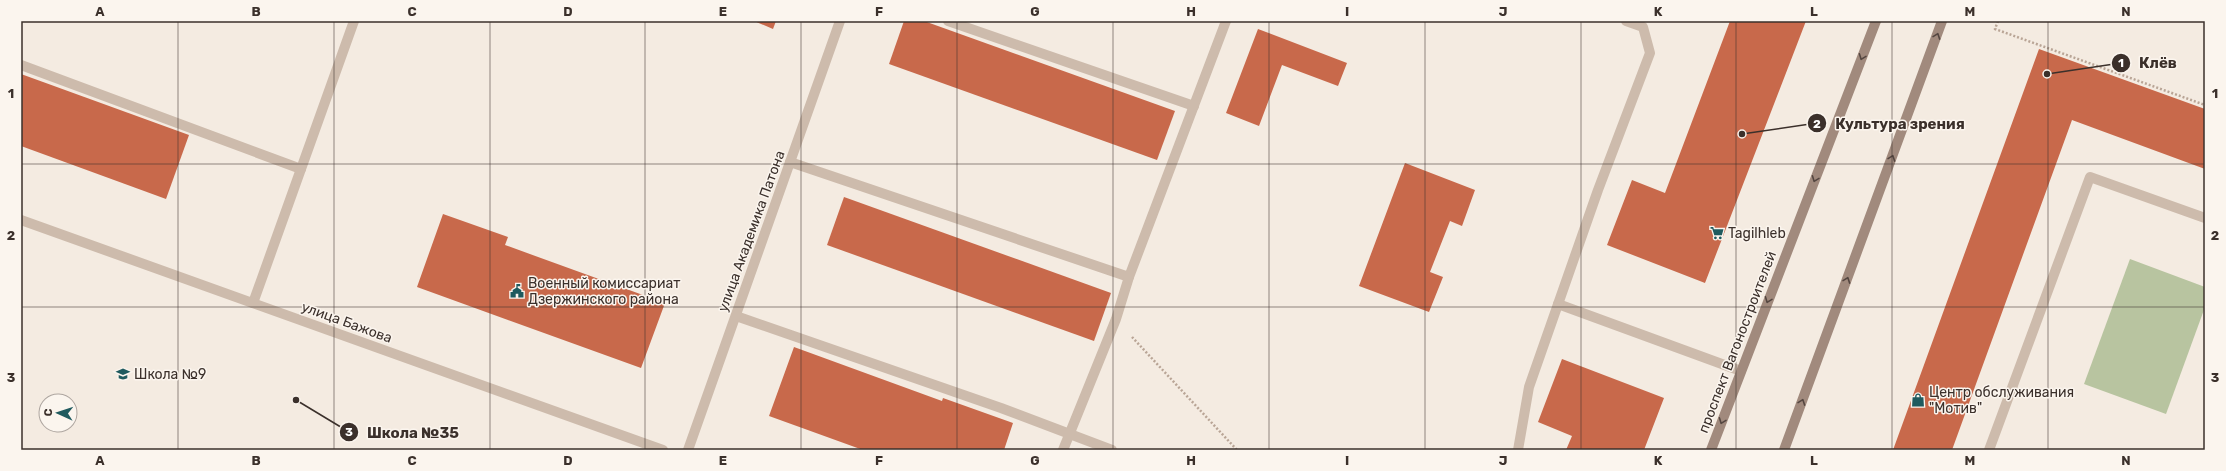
<svg xmlns="http://www.w3.org/2000/svg" width="2226" height="471" font-family="Rubik,sans-serif">
<style>
.green{fill:#b8c4a0}
.building{fill:#c8694b}
.lines{fill:none;stroke-linecap:round;stroke-linejoin:round}
.path{stroke:#b9a596;stroke-width:2.5;stroke-dasharray:2 2;stroke-linecap:butt}
.lane{stroke:#cdbbac;stroke-width:10}
.street{stroke:#cdbbac;stroke-width:10}
.secondary{stroke:#a18a7d;stroke-width:10}
.oneway{stroke:#544640}
.grid{fill:none;stroke:#3b302b;stroke-width:1;stroke-opacity:0.55}
.labels{text-anchor:middle;stroke-width:3;stroke-linejoin:round;paint-order:stroke}
.street-label{font-size:14px;fill:#3b302b;stroke:#fbf5ee}
.poi-label{font-size:14px;fill:#3b302b;stroke:#fbf5ee;text-anchor:start}
.leader{fill:none;stroke:#3b302b;stroke-width:1.5}
.callout-dot{fill:#3b302b;stroke:#fbf5ee;stroke-width:1.5}
.mark-label{font-size:12px;text-anchor:middle;font-weight:bold;fill:#fff}
.callout-label{font-size:15px;text-anchor:middle;font-weight:bold;fill:#3b302b;stroke:#fbf5ee;stroke-width:3;stroke-linejoin:round;paint-order:stroke}
.neatline{fill:none;stroke:#3b302b;stroke-width:1.5}
.grid-label{font-size:13px;text-anchor:middle;font-weight:bold;fill:#3b302b}
</style>
<rect width="100%" height="100%" fill="#f4ebe1"/>
<path class="green" d="M2130,259L2205,287V307L2166,414L2084,384Z"/>
<g class="building">
<path d="M754,21H776L773,29Z"/>
<path d="M904,21H924L1175,111L1157,160L889,64Z"/>
<path d="M1730,21H1806L1705,283L1607,245L1632,180L1665,193Z"/>
<path d="M1258,29L1347,63L1338,86L1282,65L1259,126L1226,113Z"/>
<path d="M2039,49L2205,109V169L2072,120L1952,450H1893Z"/>
<path d="M21,74L189,135L166,199L21,146Z"/>
<path d="M1405,163L1475,190L1462,226L1450,221L1430,272L1443,277L1429,312L1359,286Z"/>
<path d="M844,197L1111,293L1094,341L827,245Z"/>
<path d="M443,214L508,237L505,245L665,303L641,368L417,287Z"/>
<path d="M794,347L942,401L943,398L1013,423L1004,450H863L769,416Z"/>
<path d="M1562,359L1664,398L1644,450H1566L1572,436L1538,422Z"/>
</g>
<g class="lines">
<g class="path">
<path d="M1998,21L1995,29L2205,105"/>
<path d="M1132,337L1237,450"/>
</g>
<g class="lane">
<path d="M948,21L1194,106"/>
<path d="M21,65L301,169"/>
<path d="M790,162L1129,277"/>
<path d="M253,303L354,21"/>
<path d="M1558,304L1741,371"/>
<path d="M736,316L1001,408L1112,450"/>
<path d="M1063,450L1116,319L1129,277L1226,21"/>
<path d="M1518,450L1529,387L1598,190L1650,53L1643,27L1626,21"/>
<path d="M1989,450L2090,177L2205,218"/>
</g>
<g class="street">
<path d="M21,220L663,450"/>
<path d="M688,450L840,21"/>
</g>
<g class="secondary">
<path d="M1711,450L1876,21"/>
<path d="M1784,450L1942,21"/>
</g>
</g>
<defs><path id="oneway-chevron" d="M-2-3.5L2.5 0L-2 3.5" fill="none" stroke-width="1.6" stroke-linecap="round" stroke-linejoin="round"/></defs>
<g class="oneway">
<use href="#oneway-chevron" transform="translate(1937 36) rotate(-70)"/>
<use href="#oneway-chevron" transform="translate(1862 57) rotate(111)"/>
<use href="#oneway-chevron" transform="translate(1892 158) rotate(-70)"/>
<use href="#oneway-chevron" transform="translate(1815 179) rotate(111)"/>
<use href="#oneway-chevron" transform="translate(1847 280) rotate(-70)"/>
<use href="#oneway-chevron" transform="translate(1768 300) rotate(111)"/>
<use href="#oneway-chevron" transform="translate(1802 402) rotate(-70)"/>
<use href="#oneway-chevron" transform="translate(1722 421) rotate(111)"/>
</g>
<path class="grid" d="M178,21V450M334,21V450M490,21V450M645,21V450M801,21V450M957,21V450M1113,21V450M1269,21V450M1425,21V450M1581,21V450M1736,21V450M1892,21V450M2048,21V450M21,164H2205M21,307H2205"/>
<defs>
<g id="supermarket-bare" transform="scale(1.08)"><path d="M-6-5.5h2.5l.6 2H6L4.5 2H-2.5L-4.4-4H-6ZM-1.5 3.2a1.3 1.3 0 1 0 .1 0ZM3 3.2a1.3 1.3 0 1 0 .1 0Z" fill="#1f5a5e" stroke="#fbf5ee" stroke-width="2.5" paint-order="stroke"/></g>
<g id="civic-bare" transform="scale(1.08)"><path d="M-.6-6.5H3V-4.5H.6V-3L4-1V1h2V6H-6V1h2V-1L-.6-3ZM-1.2 2.5V6h2.4V2.5Z" fill="#1f5a5e" stroke="#fbf5ee" stroke-width="2.5" paint-order="stroke"/></g>
<g id="school-bare" transform="scale(1.08)"><path d="M0-5L7-2L0 1L-7-2ZM-4 1L0 2.5L4 1V4Q0 6-4 4Z" fill="#1f5a5e" stroke="#fbf5ee" stroke-width="2.5" paint-order="stroke"/></g>
<g id="shop-bare" transform="scale(1.08)"><path d="M-5-2.5h2.3a2.7 3.5 0 0 1 5.4 0H5L5.5 6h-11ZM-1.5-2.5h3a1.5 2.3 0 0 0-3 0Z" fill="#1f5a5e" stroke="#fbf5ee" stroke-width="2.5" paint-order="stroke"/></g>
</defs>
<g fill-rule="evenodd">
<use href="#supermarket-bare" x="1717" y="233"/>
<use href="#civic-bare" x="517" y="291"/>
<use href="#school-bare" x="123" y="374"/>
<use href="#shop-bare" x="1918" y="400"/>
</g>
<g class="labels">
<g class="street-label">
<text transform="translate(751 231) rotate(-70)" y="5">улица Академика Патона</text>
<text transform="translate(347 322) rotate(20)" y="5">улица Бажова</text>
<text transform="translate(1737 342) rotate(-69)" y="5">проспект Вагоностроителей</text>
</g>
<g class="poi-label">
<text x="1728" y="238">Tagilhleb</text>
<text x="528" y="288">Военный комиссариат<tspan x="528" dy="16">Дзержинского района</tspan></text>
<text x="134" y="379">Школа №9</text>
<text x="1929" y="397">Центр обслуживания<tspan x="1929" dy="16">"Мотив"</tspan></text>
</g>
</g>
<path class="leader" d="M2047 74L2121 63M1742 134L1817 123M296 400L349 432"/>
<g class="callout-dot">
<circle cx="2047" cy="74" r="4"/>
<circle cx="1742" cy="134" r="4"/>
<circle cx="296" cy="400" r="4"/>
<circle cx="2121" cy="63" r="10"/>
<circle cx="1817" cy="123" r="10"/>
<circle cx="349" cy="432" r="10"/>
</g>
<g class="mark-label">
<text x="2121" y="67">1</text>
<text x="1817" y="128">2</text>
<text x="349" y="436">3</text>
</g>
<g class="callout-label">
<text x="2158" y="68">Клёв</text>
<text x="1900" y="129">Культура зрения</text>
<text x="413" y="438">Школа №35</text>
</g>
<rect width="2226" height="471" fill="none" stroke="#fbf5ee" stroke-width="44"/>
<g transform="translate(58 413) rotate(273)"><circle r="19" fill="#fbf5ee" stroke="#aea6a0"/>
<path d="M0-3L7 15L0 10L-7 15Z" fill="#1f5a5e"/>
<text y="-6" font-size="11" font-weight="bold" text-anchor="middle" fill="#3b302b">С</text>
</g>
<rect x="22" y="22" width="2182" height="427" class="neatline"/>
<g class="grid-label">
<text x="100" y="16">A</text>
<text x="256" y="16">B</text>
<text x="412" y="16">C</text>
<text x="568" y="16">D</text>
<text x="723" y="16">E</text>
<text x="879" y="16">F</text>
<text x="1035" y="16">G</text>
<text x="1191" y="16">H</text>
<text x="1347" y="16">I</text>
<text x="1503" y="16">J</text>
<text x="1658" y="16">K</text>
<text x="1814" y="16">L</text>
<text x="1970" y="16">M</text>
<text x="2126" y="16">N</text>
<text x="11" y="98">1</text>
<text x="2215" y="98">1</text>
<text x="11" y="240">2</text>
<text x="2215" y="240">2</text>
<text x="11" y="382">3</text>
<text x="2215" y="382">3</text>
<text x="100" y="465">A</text>
<text x="256" y="465">B</text>
<text x="412" y="465">C</text>
<text x="568" y="465">D</text>
<text x="723" y="465">E</text>
<text x="879" y="465">F</text>
<text x="1035" y="465">G</text>
<text x="1191" y="465">H</text>
<text x="1347" y="465">I</text>
<text x="1503" y="465">J</text>
<text x="1658" y="465">K</text>
<text x="1814" y="465">L</text>
<text x="1970" y="465">M</text>
<text x="2126" y="465">N</text>
</g>
</svg>
